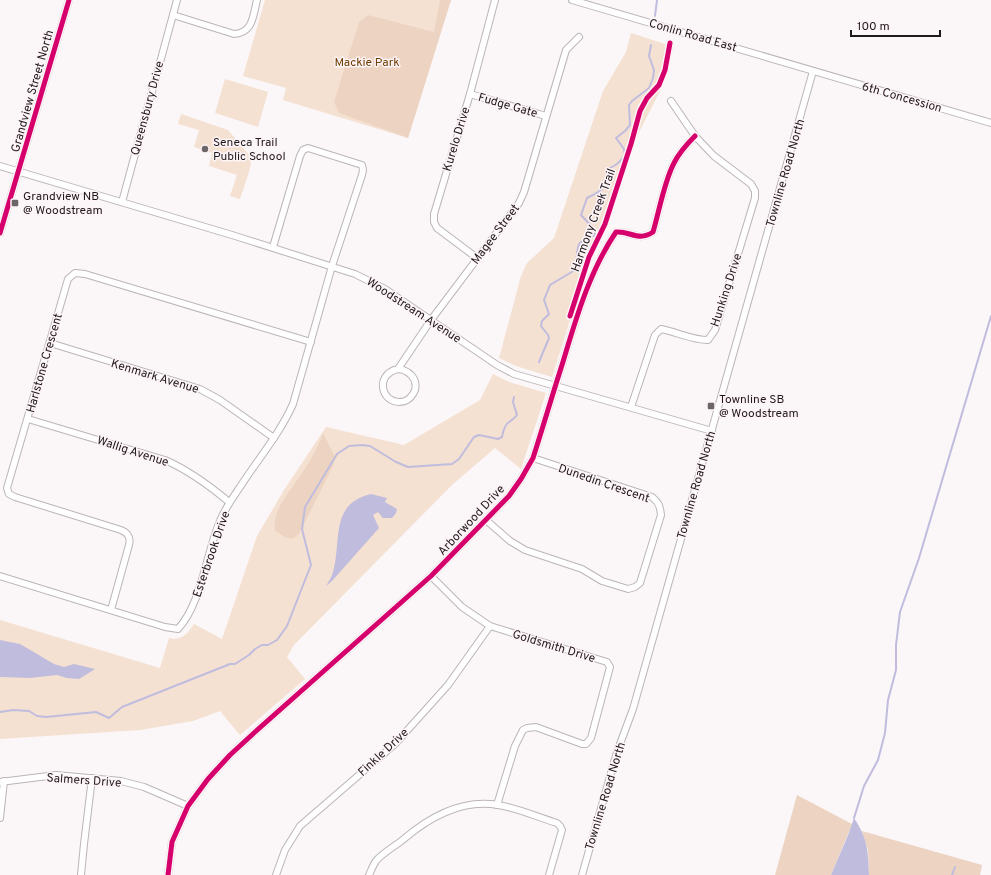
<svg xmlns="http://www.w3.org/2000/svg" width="991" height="875" font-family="Overpass,sans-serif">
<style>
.green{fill:#f5e1d2}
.forest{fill:#edd4c2}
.water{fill:#c0bcdd}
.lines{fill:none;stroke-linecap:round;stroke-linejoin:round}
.stream{stroke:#c0bcdd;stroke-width:2}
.minor-casing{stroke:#bbb5b7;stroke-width:8}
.minor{stroke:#fefefe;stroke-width:6}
.cycleway-casing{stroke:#fdf4f7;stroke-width:8}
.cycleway{stroke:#d6006c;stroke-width:5}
.poi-dot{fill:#6d6668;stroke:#fdf4f7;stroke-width:1.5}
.labels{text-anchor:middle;stroke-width:3;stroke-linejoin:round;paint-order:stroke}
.street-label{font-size:12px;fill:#20191b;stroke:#fdf4f7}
.park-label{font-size:12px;fill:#713e01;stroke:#fdf4f7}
.poi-label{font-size:12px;fill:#20191b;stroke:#fdf4f7;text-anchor:start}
</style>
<rect width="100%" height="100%" fill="#fbf6f8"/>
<g class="green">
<path d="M265,0H451L408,138L283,100L286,88L243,76Z"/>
<path d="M631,33L674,47L659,93L630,150L604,232L580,289L552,377L516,366L499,358L521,276L527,263L554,238L603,91L626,52Z"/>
<path d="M225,79L268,92L258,127L215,113Z"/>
<path d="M181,114L228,130L249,155L251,162L249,172L240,199L230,196L237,175L209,166L212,153L194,147L199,130L178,124Z"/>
<path d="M493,374L509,382L546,393L521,469L495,448L452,485L294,645L287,657L305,679L240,735L220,711L193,721L140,730L0,739V620L160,668L169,638C181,641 188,634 194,624L222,639L257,536L284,490L326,427L404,445L480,400Z"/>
</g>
<g class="forest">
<path d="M440,0H451L408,138L339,113L334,102L359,22L368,15L434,32Z"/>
<path d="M323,433L335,457L333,466L299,534L292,539L285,537L275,531C272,511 287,496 297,480C307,466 317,450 323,433Z"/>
<path d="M797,795L852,824L831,875H775Z"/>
<path d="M862,831L982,865L980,875H869L868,851Z"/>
</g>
<g class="water">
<path d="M371,494L387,498L385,502L397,509L396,513L392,518H383L378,512L373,515L379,528L332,581L326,586C329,581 332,576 333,572C342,541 329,504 371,494Z"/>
<path d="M0,640L20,644L54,664L64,667L74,664L95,669L79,679L67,678L57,675L30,678L0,677Z"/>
<path d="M854,818C868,839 868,851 869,875H831L848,835Z"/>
</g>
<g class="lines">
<g class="stream">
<path d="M655,16L657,0"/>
<path d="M539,362L549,338L548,335L541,326L542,321L549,314L544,300L550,285L575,270C577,263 576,247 580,243C583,239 591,238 595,235V230L581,215L587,198C606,189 605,188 610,168L617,164L625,156L624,149L616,138L625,131L630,125L629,105L632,101L649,88L653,78L654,70L649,56L651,45"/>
<path d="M0,712L13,710L29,711L37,716L46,717L96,712L109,718L122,707L230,664H235L249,655L255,649L262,645H268L277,640L287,626L311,565L302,529L305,507L337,454L349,446L362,445L370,446L396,462L408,467L452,464L459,459L474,437L479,435L498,439L502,437C503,432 504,425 509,422C513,419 514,419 517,415L513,402L514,397"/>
<path d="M854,818L864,786L878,760L885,733L888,700L896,670V645L900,612L919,558L991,316"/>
<path d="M952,875L955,867"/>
</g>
<g class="minor-casing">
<g id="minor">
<path d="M572,0L991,123"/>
<path d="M173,15L234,34C253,33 253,16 257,0"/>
<path d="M470,94L546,116"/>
<path d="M0,166L232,235L355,274L385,289L497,365L514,374L712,431"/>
<path d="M122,202L177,0"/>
<path d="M0,233L69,0"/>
<path d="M477,258L437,228L434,222V214L470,94L495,0"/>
<path d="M50,343L200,389L220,400L274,438"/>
<path d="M398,369C408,370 418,378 415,390C413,395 410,399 405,401C383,408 372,375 398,369L431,320L519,203L524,192L566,50L579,37"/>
<path d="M631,407L655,335L661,329C677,332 692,340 708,340L715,330L755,198V191L751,184L714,156L695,136L671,101"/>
<path d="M28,419L165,460C188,470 210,486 229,502"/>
<path d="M486,520L510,541L525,550L582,569L602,581L628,589L635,587L640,583L661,515C660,506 659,503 652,497L533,458"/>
<path d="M0,576L165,627L178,629C202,603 206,553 220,521C225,508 234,496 242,484C259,458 280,433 293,404L332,266L362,175L363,170L362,165L308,148L303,150L300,156L273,247"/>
<path d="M431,576L462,607L490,626L607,662L610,667L591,738L586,744H582L536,727L527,728L523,730L515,746L497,805"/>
<path d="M111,610L129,545C131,537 128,533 121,530L15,497L9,494L7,488L68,279L75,273L85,274L311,342"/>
<path d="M0,782L56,775L121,781L144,787L188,806"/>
<path d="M0,818L4,781"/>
<path d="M81,875L84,844L92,778"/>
<path d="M168,875L172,842L188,806L208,779L230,755L255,732L431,576L509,496L521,479L533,458C543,427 552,396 562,365C576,319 589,272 616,232C631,231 638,242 653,232C659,212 664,182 674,163C679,153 687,144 695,136"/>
<path d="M276,875L285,850L300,826L395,744L448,685L490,626"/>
<path d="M369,875C371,871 373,865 376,861C381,854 397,845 405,838C430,817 463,799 498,805C518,808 537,817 557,823L560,826L562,830L549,875"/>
<path d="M582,875L617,752L633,709L813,71"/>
</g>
</g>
<use href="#minor" class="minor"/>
<g class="cycleway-casing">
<g id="cycleway">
<path d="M0,233L69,0"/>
<path d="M570,316L589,257L605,224L631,144L640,111L647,98L659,85L665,70L670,43"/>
<path d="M168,875L172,842L188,806L208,779L230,755L255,732L431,576L509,496L521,479L533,458C543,427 552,396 562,365C576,319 589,272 616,232C631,231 638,242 653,232C659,212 664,182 674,163C679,153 687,144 695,136"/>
</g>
</g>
<use href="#cycleway" class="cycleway"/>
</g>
<g class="poi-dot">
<circle cx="205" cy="149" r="4"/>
<rect x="11" y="199" width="8" height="8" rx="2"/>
<rect x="707" y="402" width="8" height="8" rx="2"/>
</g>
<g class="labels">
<g class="street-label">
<text transform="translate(693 35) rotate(16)" y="4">Conlin Road East</text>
<text transform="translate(32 91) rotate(-74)" y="4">Grandview Street North</text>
<text transform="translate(902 97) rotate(16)" y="4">6th Concession</text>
<text transform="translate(508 105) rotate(16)" y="4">Fudge Gate</text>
<text transform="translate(147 108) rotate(-75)" y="4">Queensbury Drive</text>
<text transform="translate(456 139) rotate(-73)" y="4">Kurelo Drive</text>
<text transform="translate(785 173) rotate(-74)" y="4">Townline Road North</text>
<text transform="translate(593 220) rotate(-70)" y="4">Harmony Creek Trail</text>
<text transform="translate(495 234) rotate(-53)" y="4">Magee Street</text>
<text transform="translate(726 290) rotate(-72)" y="4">Hunking Drive</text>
<text transform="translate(414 310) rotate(33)" y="4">Woodstream Avenue</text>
<text transform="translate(44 363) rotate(-74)" y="4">Harlstone Crescent</text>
<text transform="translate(155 376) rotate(17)" y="4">Kenmark Avenue</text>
<text transform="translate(133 451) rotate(18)" y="4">Wallig Avenue</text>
<text transform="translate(604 483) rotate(19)" y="4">Dunedin Crescent</text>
<text transform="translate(696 485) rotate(-74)" y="4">Townline Road North</text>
<text transform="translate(471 520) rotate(-47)" y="4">Arborwood Drive</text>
<text transform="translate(211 554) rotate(-71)" y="4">Esterbrook Drive</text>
<text transform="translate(554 646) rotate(17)" y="4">Goldsmith Drive</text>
<text transform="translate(383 752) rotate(-43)" y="4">Finkle Drive</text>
<text transform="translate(84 780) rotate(4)" y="4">Salmers Drive</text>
<text transform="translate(605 796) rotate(-73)" y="4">Townline Road North</text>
</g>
<g class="park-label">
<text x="367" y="66">Mackie Park</text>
</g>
<g class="poi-label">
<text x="213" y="146">Seneca Trail<tspan x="213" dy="14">Public School</tspan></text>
<text x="23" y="200">Grandview NB<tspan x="23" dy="14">@ Woodstream</tspan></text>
<text x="719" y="403">Townline SB<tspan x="719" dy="14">@ Woodstream</tspan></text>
</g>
</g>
<path d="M851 30v6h89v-6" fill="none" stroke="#20191b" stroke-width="2"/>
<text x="857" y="30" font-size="12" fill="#20191b" stroke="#fdf4f7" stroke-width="3" paint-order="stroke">100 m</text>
</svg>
